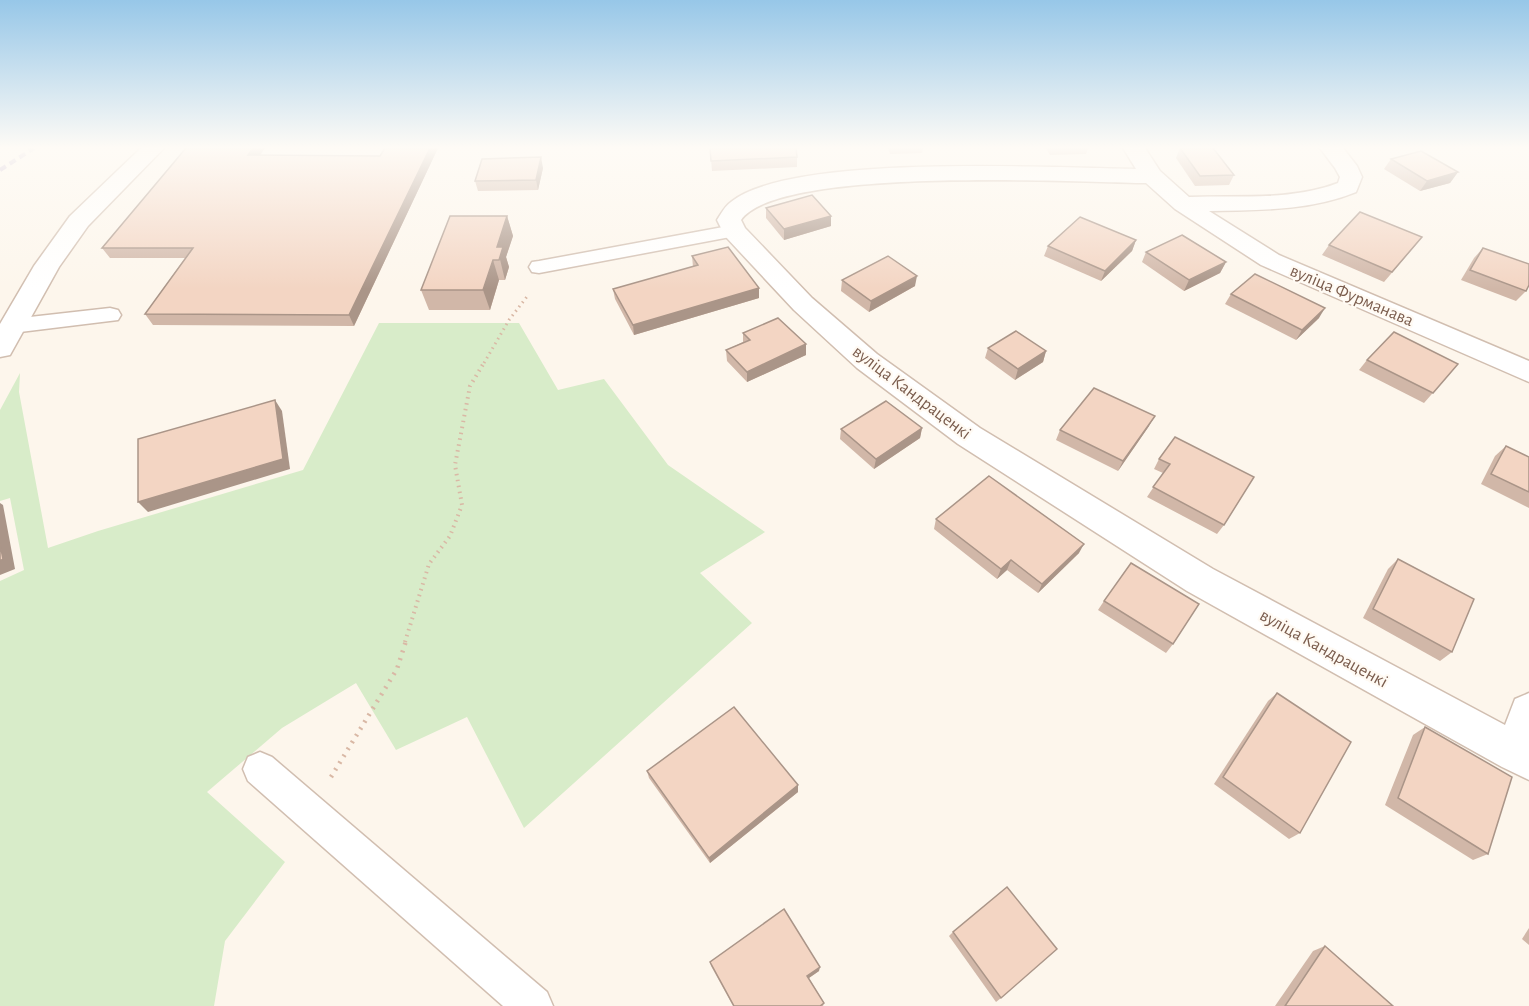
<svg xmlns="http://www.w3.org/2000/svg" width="1529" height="1006" font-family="'Alegreya Sans',sans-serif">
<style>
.green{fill:#d8ecc9}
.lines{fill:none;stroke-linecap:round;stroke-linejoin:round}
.service-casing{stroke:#d1beb0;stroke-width:3}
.minor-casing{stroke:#d1beb0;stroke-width:3}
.tertiary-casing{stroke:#d1beb0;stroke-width:3}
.path-far2{stroke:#d9b8a5;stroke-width:3;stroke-dasharray:1.5 4;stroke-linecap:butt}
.path-far1{stroke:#d9b8a5;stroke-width:4;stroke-dasharray:1.5 4.5;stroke-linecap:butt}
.path{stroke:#d9b8a5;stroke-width:4.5;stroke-dasharray:2 6;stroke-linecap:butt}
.service{fill:#fff;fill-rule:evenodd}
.minor{fill:#fff;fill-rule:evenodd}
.tertiary{fill:#fff;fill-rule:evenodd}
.rail{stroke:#b9a8c9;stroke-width:4;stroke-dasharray:7 4.5;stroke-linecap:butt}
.wall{fill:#d1b7a8}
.shaded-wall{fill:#aa9588}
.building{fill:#f3d5c3;stroke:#aa9588;stroke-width:1.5}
.labels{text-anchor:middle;stroke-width:4.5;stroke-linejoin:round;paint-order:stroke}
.street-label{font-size:18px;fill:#7a5c4d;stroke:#fffaf3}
</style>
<rect width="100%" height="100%" fill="#fdf6ec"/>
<path class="green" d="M379,323H519L558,390L604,379L668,465L765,532L700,573L752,623L524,828L467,717L396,750L356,683L282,728L207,792L285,862L225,941L214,1006H0V581L24,570L10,498L0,501V410L20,373L19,392L48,548L98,531L303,470Z"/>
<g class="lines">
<g class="service-casing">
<g id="service">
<path d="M734,225L741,227L744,231L741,235L539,273L532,272L529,267L532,262L539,261Z"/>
<path d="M110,308L118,310L121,315L118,320L12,333L4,331L1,326L4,321L12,319Z"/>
<path d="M260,752L272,757L547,992L553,1006H503L248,781L243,769L248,757Z"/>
</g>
</g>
<g class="minor-casing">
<path id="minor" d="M1123,148H1145L1160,171L1189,197C1238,195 1291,201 1338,183L1340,177L1335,168L1320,148H1343L1357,166L1362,177L1356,192C1309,211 1259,210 1209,211L1279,255L1529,361V382L1261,265L1175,209L1146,183C1075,182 779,166 741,220L745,228L812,298L877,354L980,428L1213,569L1505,725L1515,699L1529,693V780L1502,767L1187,591L958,444L857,368L794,310L725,236L717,220C721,214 725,206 731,202C791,153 1053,168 1136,169Z"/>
</g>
<g class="tertiary-casing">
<path id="tertiary" d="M141,148H164L88,226L59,267L10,355L0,357V324L34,266L70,216Z"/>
</g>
<path class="path-far2" d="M484,363L509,320L529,294"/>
<path class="path-far1" d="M405,642L429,564L450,536L462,505L455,465L470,386L485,361"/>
<path class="path" d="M331,777L397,669L406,641"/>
<use href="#service" class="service"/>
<use href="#minor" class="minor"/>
<use href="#tertiary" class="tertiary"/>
<path class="rail" d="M0,170L34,148"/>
</g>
<g class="wall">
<path d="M385,148H438L354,326L153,325L145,314L185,258H110L102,248L260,155L380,156Z"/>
<path d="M710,148L797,157V167L712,171Z"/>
<path d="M888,148H923L922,153L890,154Z"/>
<path d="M1046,148H1088L1086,154L1050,155Z"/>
<path d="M1180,148L1234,175L1229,185L1195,186L1176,158Z"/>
<path d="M1391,159L1458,172L1450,183L1420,191L1384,169Z"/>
<path d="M543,168L538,190L478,191L475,181Z"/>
<path d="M766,208L831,216V226L784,240L766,218Z"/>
<path d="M507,216L513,236L506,257L509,267L505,280H499L490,310H429L421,290Z"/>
<path d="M1422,237L1414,247L1384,282L1322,255L1329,245Z"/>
<path d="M1136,240L1132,251L1101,281L1044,256L1048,246Z"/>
<path d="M1483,248L1526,291L1516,301L1461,280L1474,258Z"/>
<path d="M1146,252L1226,262L1220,273L1184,291L1142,262Z"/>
<path d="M692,256L759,298L634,335L615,299L613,289L693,267Z"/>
<path d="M842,280L915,286L869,312L841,291Z"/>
<path d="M1231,294L1319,318L1296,340L1225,304Z"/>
<path d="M743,333L806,355L747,382L727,361L726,350L743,342Z"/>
<path d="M988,348L1046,351L1043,362L1015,380L985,358Z"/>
<path d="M1367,360L1458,364L1424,403L1359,370Z"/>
<path d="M1149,426L1118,471L1056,440L1060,430Z"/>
<path d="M922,428L920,438L874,469L840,439L841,429Z"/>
<path d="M1175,437L1224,525L1217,534L1147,497L1163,473L1154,469L1159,459Z"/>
<path d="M1506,446L1529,457V508L1481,484L1495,456Z"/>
<path d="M936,519L1079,553L1038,593L1007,570L997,579L934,529Z"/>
<path d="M1398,559L1452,652L1440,661L1363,618L1388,569Z"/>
<path d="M1104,601L1173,644L1166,653L1098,610Z"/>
<path d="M1277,693L1300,833L1289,839L1214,784L1268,701Z"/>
<path d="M1425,727L1488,854L1473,860L1385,805L1413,735Z"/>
<path d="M647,771L798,785V792L710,863L649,778Z"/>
<path d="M1529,928V945L1522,939Z"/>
<path d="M953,932L1001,998L996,1002L949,936Z"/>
<path d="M1325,946L1393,1006H1275L1313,951Z"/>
<path d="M710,962L819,971L809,978L824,1003L823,1006H733L711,966Z"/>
</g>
<g class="shaded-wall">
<path d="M253,148H265L253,166L248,155Z"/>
<path d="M430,148H438L354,326L349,315Z"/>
<path d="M541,157L543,168L538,190L536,180Z"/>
<path d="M1458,172L1450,183L1420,191L1427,181Z"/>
<path d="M507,216L513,236L506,257L509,267L505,280L497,247Z"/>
<path d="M831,216V226L784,240V229Z"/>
<path d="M1136,240L1132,251L1101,281L1105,271Z"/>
<path d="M493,260L499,280L490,310L483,290Z"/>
<path d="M1226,262L1220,273L1184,291L1189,280Z"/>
<path d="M917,276L915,286L869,312L871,301Z"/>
<path d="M759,288V298L634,335L633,325Z"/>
<path d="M1325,308L1319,318L1296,340L1302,330Z"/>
<path d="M806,344V355L747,382V372Z"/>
<path d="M1046,351L1043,362L1015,380L1018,369Z"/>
<path d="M275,400L282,411L290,469L148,512L138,502Z"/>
<path d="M1155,416L1149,426L1118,471L1123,461Z"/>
<path d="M922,428L920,438L874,469L876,459Z"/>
<path d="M0,503L3,505L15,569L0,575Z"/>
<path d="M1084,544L1079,553L1038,593L1042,584Z"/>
<path d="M1011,560L1007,570L997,579L1001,569Z"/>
<path d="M798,785V792L710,863L709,858Z"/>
<path d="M820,967L819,971L806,980L807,976Z"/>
</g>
<g class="building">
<path d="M186,148H253L248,155L380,156L385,148H430L349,315L145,314L193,248H102Z"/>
<path d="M710,148H796L797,157L711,161Z"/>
<path d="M1180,148H1213L1234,175L1200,176Z"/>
<path d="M1421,151L1458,172L1427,181L1391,159Z"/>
<path d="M541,157L536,180L475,181L482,159Z"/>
<path d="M812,195L831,216L784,229L766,208Z"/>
<path d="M1360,212L1422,237L1392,272L1329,245Z"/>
<path d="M450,216H507L497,247H503L499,260H493L483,290H421Z"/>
<path d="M1080,217L1136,240L1105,271L1048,246Z"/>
<path d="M1182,235L1226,262L1189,280L1146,252Z"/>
<path d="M728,247L759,288L633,325L613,289L698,265L692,256Z"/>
<path d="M1483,248L1529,264V285L1526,291L1470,270Z"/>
<path d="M888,256L917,276L871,301L842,280Z"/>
<path d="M1255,274L1325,308L1302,330L1231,294Z"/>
<path d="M778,318L806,344L747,372L726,350L750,340L743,333Z"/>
<path d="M1016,331L1046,351L1018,369L988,348Z"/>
<path d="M1394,332L1458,364L1433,393L1367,360Z"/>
<path d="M1094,388L1155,416L1123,461L1060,430Z"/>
<path d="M275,400L283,459L138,502V439Z"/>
<path d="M886,401L922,428L876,459L841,429Z"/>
<path d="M1175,437L1254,477L1224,525L1153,487L1170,464L1159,459Z"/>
<path d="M1506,446L1529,457V492L1491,474Z"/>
<path d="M989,476L1084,544L1042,584L1011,560L1001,569L936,519Z"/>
<path d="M0,544L3,559L0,561Z"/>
<path d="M1398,559L1474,599L1452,652L1373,609Z"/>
<path d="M1131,563L1199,604L1173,644L1104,601Z"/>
<path d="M1277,693L1351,742L1300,833L1223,777Z"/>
<path d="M734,707L798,785L709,858L647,771Z"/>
<path d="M1425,727L1512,777L1488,854L1398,798Z"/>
<path d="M1007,887L1057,949L1001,998L953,932Z"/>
<path d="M784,909L820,967L807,976L824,1003L820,1006H734L710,962Z"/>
<path d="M1325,946L1393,1006H1285Z"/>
</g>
<linearGradient id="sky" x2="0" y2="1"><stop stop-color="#97c7e8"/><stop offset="0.51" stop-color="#fefbf6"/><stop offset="1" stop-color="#fefbf6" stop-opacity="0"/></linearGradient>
<rect width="1529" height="289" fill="url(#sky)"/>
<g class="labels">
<g class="street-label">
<text transform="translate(1352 295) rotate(23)" y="6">вуліца Фурманава</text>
<text transform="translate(912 392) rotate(37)" y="6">вуліца Кандраценкі</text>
<text transform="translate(1324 648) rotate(29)" y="6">вуліца Кандраценкі</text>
</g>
</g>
</svg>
